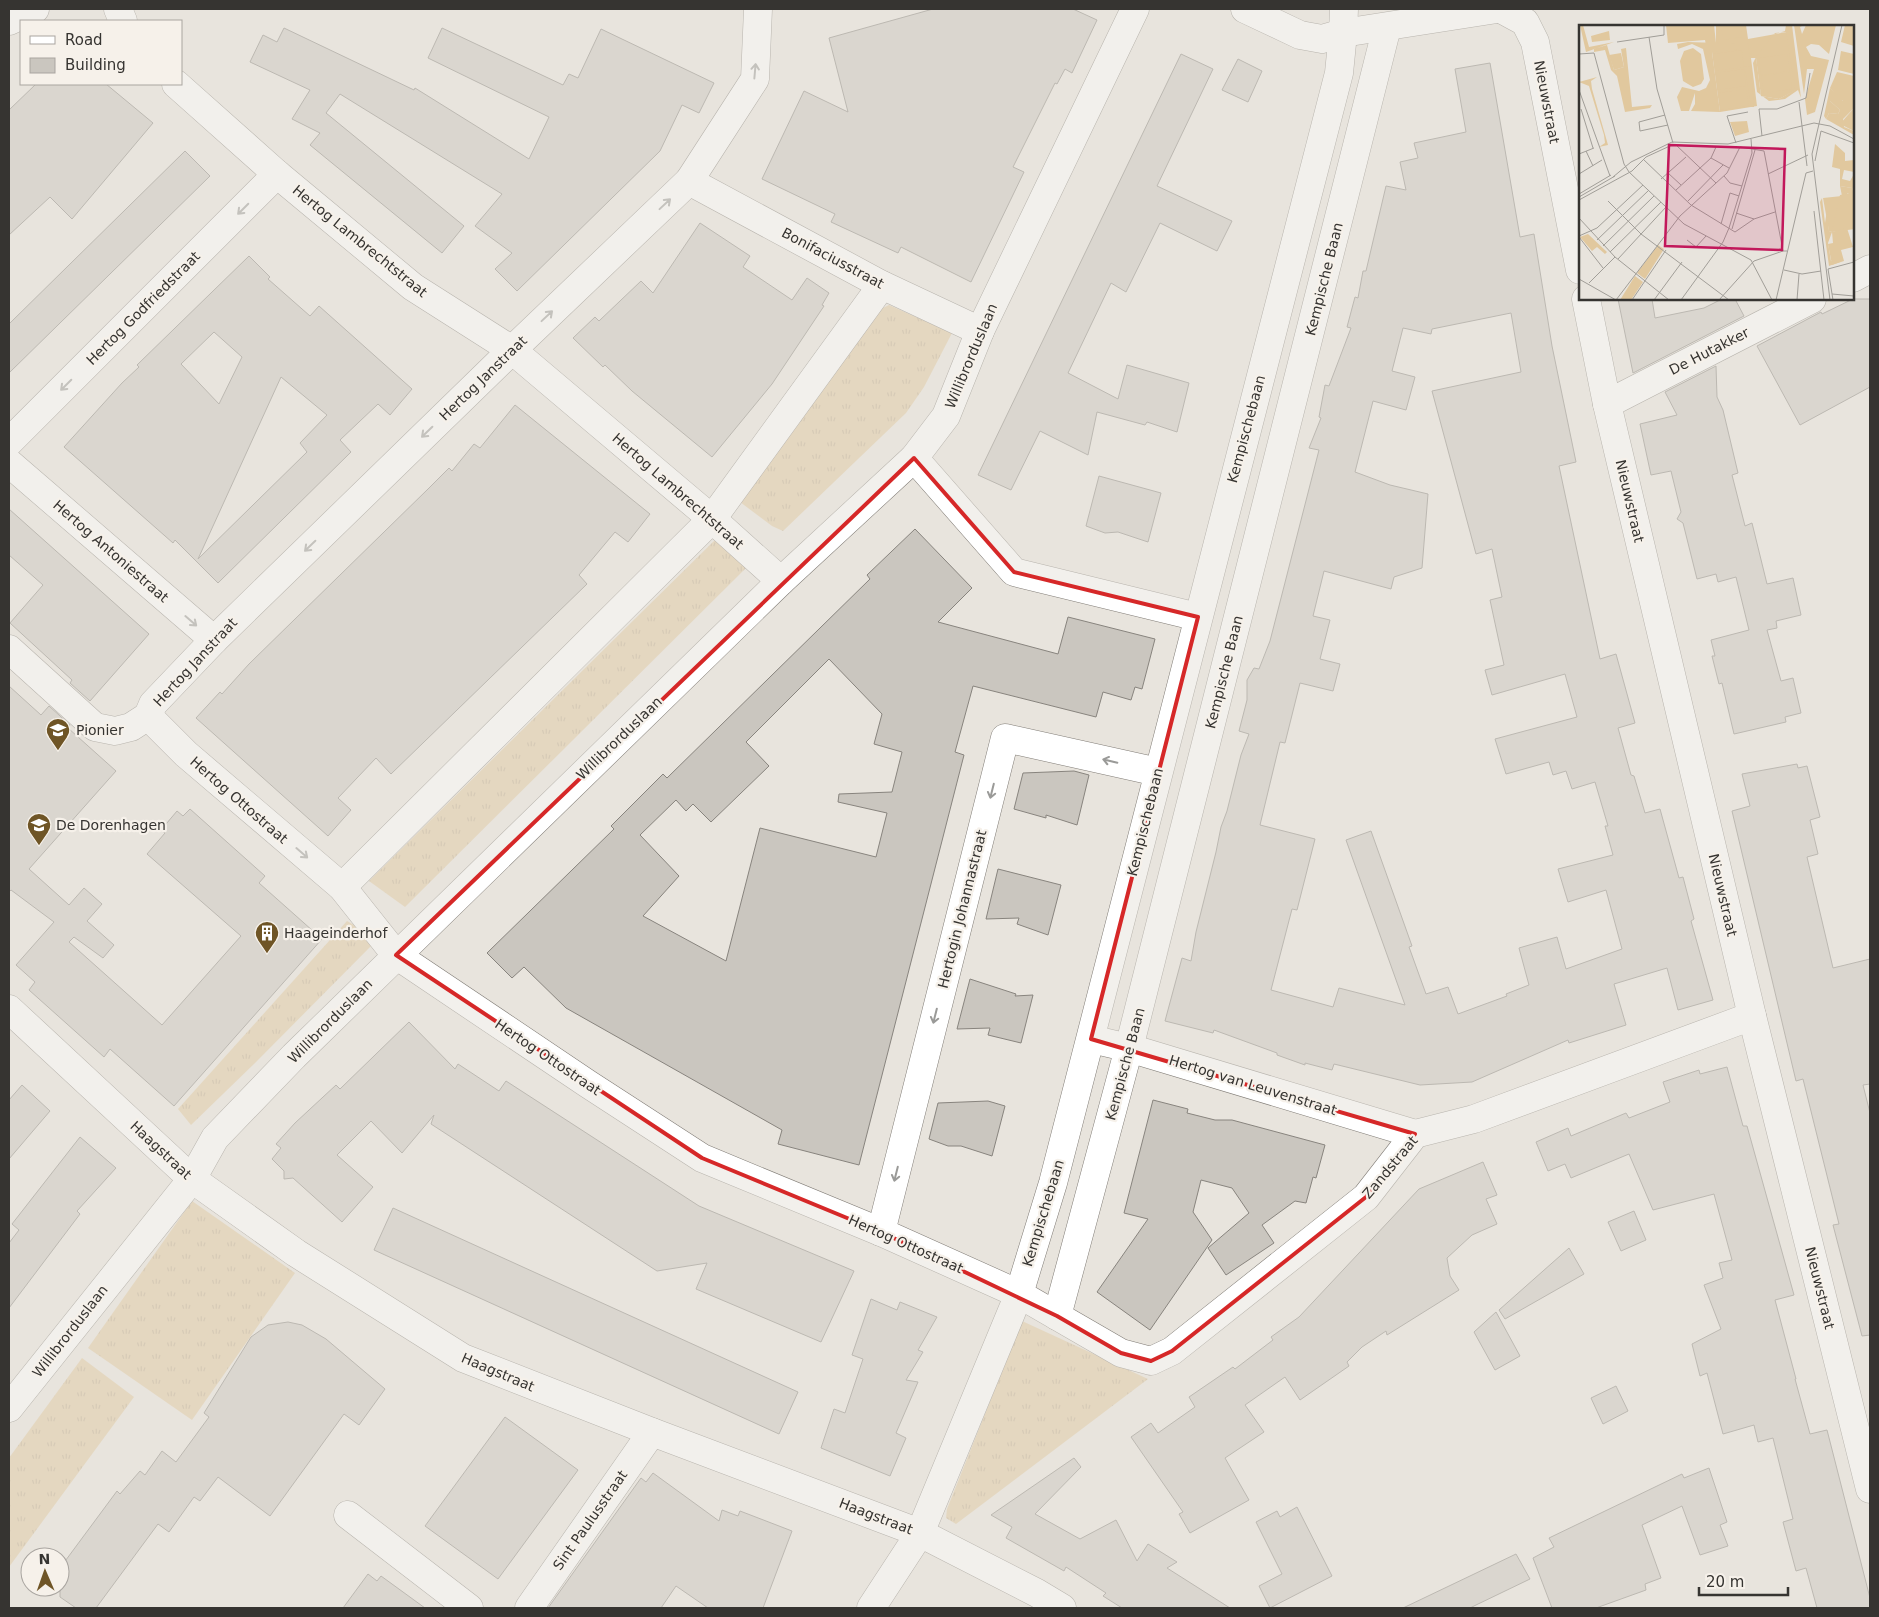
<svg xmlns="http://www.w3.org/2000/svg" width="1879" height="1617" font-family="'DejaVu Sans',sans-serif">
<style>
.grass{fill:url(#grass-tufts)}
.building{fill:#cac6bf;stroke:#88847e;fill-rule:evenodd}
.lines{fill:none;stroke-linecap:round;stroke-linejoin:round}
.minor-casing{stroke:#807c76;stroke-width:29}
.minor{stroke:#fff;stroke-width:28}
.oneway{stroke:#9a9a98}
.marked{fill:none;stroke:#d62828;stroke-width:4;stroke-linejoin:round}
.labels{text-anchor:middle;stroke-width:4.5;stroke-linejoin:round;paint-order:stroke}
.street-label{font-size:14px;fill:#363431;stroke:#f6f1ea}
.poi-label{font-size:14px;fill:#363431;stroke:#f6f1ea;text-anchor:start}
.inset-road{fill:none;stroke:#a19e98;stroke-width:1}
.view{fill:#c2185b;fill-opacity:0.15;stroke:#c2185b;stroke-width:2.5}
.inset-edge{fill:none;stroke:#363431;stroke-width:2.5}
</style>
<defs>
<pattern id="grass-tufts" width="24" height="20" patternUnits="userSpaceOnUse" patternTransform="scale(1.25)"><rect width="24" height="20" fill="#e1c89e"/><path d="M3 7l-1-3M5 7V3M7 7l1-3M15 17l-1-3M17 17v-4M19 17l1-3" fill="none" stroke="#c2ac89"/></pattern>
</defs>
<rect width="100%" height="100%" fill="#e8e4dd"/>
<g class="grass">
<path d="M889,305L952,333L924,387L906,413L783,531L772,526L740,502L871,314Z"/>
<path d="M716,539L749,565L405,907L369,881Z"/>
<path d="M347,921L378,939L255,1063L191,1125L178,1109Z"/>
<path d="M192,1201L295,1273L192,1420L88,1348Z"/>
<path d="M1022,1321L1148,1379L956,1524L946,1518L947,1509Z"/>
<path d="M82,1358L134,1397L9,1567V1458Z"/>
</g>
<g class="building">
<path d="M933,9H1073L1097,20L1072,73L1065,69L1057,84L1055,83L1013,167L1024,172L971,282L901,247L898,253L831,222L835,214L762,179L804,91L848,112L829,38Z"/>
<path d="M284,28L414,90L415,88L529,159L549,117L428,58L442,28L563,85L569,74L578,78L601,29L714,83L699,113L682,105L660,151L517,291L495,269L512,253L475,226L502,194L340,94L326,113L464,226L442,253L310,145L320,133L292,119L310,90L250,62L263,35L277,42Z"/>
<path d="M1181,54L1213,69L1157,186L1232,221L1217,251L1160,223L1126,292L1111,283L1068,373L1118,399L1127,365L1189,383L1177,432L1147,422L1145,425L1097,412L1088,455L1040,431L1011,490L978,475Z"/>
<path d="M1238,59L1262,71L1248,102L1222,90Z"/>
<path d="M1490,63L1520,237L1534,234L1552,346L1576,462L1559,466L1600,659L1616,654L1635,723L1618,728L1631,775L1634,776L1645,813L1660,809L1679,878L1683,877L1694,919L1691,921L1713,1000L1678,1010L1667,968L1614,984L1626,1025L1569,1043L1568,1040L1472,1082L1420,1085L1334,1064L1332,1070L1305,1063V1065L1277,1055V1053L1214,1030L1213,1033L1165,1021L1182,958L1191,961L1196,932L1216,852L1221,827L1227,811L1241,755L1249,734L1239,731L1247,700V680L1254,668L1259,669L1270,641L1319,450L1309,448L1321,418L1319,417L1325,385L1329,386L1351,328L1347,327L1355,297L1358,298L1363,271H1366L1386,186L1406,190L1400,162L1418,158L1414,143L1466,132L1455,69ZM1511,313L1521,372L1432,391L1476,554L1492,549L1502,597L1490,600L1504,665L1485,670L1492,695L1565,674L1577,717L1495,739L1506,774L1549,762L1553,775L1566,771L1572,789L1595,782L1608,826H1605L1613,855L1558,869L1568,902L1606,890L1622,949L1566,969L1557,937L1519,948L1529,985L1506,994L1507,996L1458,1014L1448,987L1426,994L1409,947L1412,946L1371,831L1346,840L1405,1005L1339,988L1333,1007L1271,990L1292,909L1297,910L1315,839L1260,825L1280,742L1285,743L1300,683L1333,691L1340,664L1320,659L1330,620L1313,616L1324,571L1391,589L1394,577L1422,568L1428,494L1390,485L1355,472L1373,401L1406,410L1415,377L1392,371L1403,328L1431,334L1432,329Z"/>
<path d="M36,84H106L153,123L72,219L50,197L9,235V110Z"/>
<path d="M185,151L210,176L9,373V324Z"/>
<path d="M700,223L750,256L743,267L792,300L807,278L829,293L822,305L824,306L772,384L712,457L632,391L605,365L603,367L573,338L595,317L599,321L641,281L653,293Z"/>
<path d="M249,256L270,277L268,279L310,316L319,306L412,389L390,415L378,404L340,440L351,452L218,583L175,540L173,543L64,447L122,383L139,367L137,365ZM214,332L242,357L219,404L181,364ZM281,377L327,415L300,443L307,452L198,559Z"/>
<path d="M1618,299H1652L1655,318L1704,308L1722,299H1735L1744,316L1633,373Z"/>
<path d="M1853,299H1870V387L1800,425L1757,346L1821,312L1822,314Z"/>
<path d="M1716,366L1717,397L1723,410L1738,473L1732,475L1745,526L1752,523L1767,584L1793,578L1801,615L1776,621L1777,628L1767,630L1781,681L1793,678L1801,713L1785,717L1786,722L1734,734L1722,683L1719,684L1712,656H1715L1711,640L1749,630L1736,577L1718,582L1716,574L1697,579L1683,523L1677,519L1681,512L1671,471L1651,475L1640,424L1677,415L1665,392Z"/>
<path d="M515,405L650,514L628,542L615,532L579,575L587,584L391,774L376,758L338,798L351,810L328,836L196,718L220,692L222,694L249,664L428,489L449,468L452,471L474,444L480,448Z"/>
<path d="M1099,476L1161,493L1148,542L1118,532L1105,533L1086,526Z"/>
<path d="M9,509L149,634L90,701L70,683L72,680L10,623L43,585L9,555Z"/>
<path d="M915,529L972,588L938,622L1058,654L1068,617L1155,639L1142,689L1135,687L1131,700L1103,692L1096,717L973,686L955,752L964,755L859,1165L778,1144L782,1130L566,1008L524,967L512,978L487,953L614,829L611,826L663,774L667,778L870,579L867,575ZM829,659L882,714L874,744L902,752L892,792L839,794L838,802L887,813L876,857L760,828L726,961L643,916L679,876L640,835L676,800L686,811L693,804L711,822L769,766L746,742Z"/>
<path d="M9,686L41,715L49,706L70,725L68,728L116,771L29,869L69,905L84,888L102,904L87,921L114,945L103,958L74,937L69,942L162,1025L241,936L147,854L165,833L161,830L177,811L183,816L190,809L265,876L259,883L322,939L174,1106L110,1049L104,1057L29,990L35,982L16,965L54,922L11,890L9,892Z"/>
<path d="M1797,764L1798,768L1807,766L1820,817L1810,820L1818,854L1807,857L1833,968L1870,959V1084L1863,1085L1870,1113V1335L1862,1336L1833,1225L1839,1224L1803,1079L1796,1081L1732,811L1750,806L1742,774Z"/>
<path d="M1074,771L1089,775L1077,825L1046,815V818L1014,809L1023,773Z"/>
<path d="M998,869L1061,885L1048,935L1017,924L1019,918L986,919Z"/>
<path d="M970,979L1016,994L1015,996L1033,995L1021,1043L988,1035L990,1028L957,1029Z"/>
<path d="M409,1022L455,1069L458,1064L499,1091L506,1081L699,1206L854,1271L821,1342L696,1289L707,1263L657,1271L431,1124L434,1115L402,1153L371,1121L337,1155L373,1187L342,1222L293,1178L284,1179V1171L272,1159L281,1148L276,1144L295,1123L336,1085L340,1089Z"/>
<path d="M1727,1067L1743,1126H1747L1794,1295L1775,1300L1796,1379H1795L1810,1434L1827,1430L1870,1598V1608H1817L1806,1568L1796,1571L1783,1522L1793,1519L1773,1438L1758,1442L1754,1425L1723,1434L1707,1373L1700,1376L1692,1344L1721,1329L1704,1285L1723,1278L1719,1263L1732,1260L1714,1194L1653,1210L1629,1154L1571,1178L1565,1164L1548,1171L1536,1142L1568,1128L1571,1136L1626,1113L1629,1118L1670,1102L1663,1082L1699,1070L1700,1074Z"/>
<path d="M22,1085L50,1111L9,1159V1100Z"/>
<path d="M1153,1100L1188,1109L1187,1113L1215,1120H1232L1325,1145L1316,1178L1313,1177L1306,1203L1295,1201L1262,1225L1274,1243L1226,1275L1208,1248L1249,1213L1232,1188L1201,1180L1193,1212L1212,1240L1150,1330L1097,1292L1148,1219L1124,1213Z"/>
<path d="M988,1101L1005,1106L992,1156L961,1146H948L929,1139L938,1103Z"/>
<path d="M80,1137L116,1168L77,1211L80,1214L9,1308V1243L19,1230L12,1224Z"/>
<path d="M1483,1162L1497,1195L1486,1199L1497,1224L1472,1235L1447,1258L1450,1276L1459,1290L1387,1335L1386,1331L1362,1347L1347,1362L1349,1366L1300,1400L1285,1377L1245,1405L1264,1432L1225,1458L1249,1500L1190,1533L1179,1514L1183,1512L1131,1437L1151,1423L1158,1433L1195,1407L1189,1397L1233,1367L1235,1369L1273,1340L1271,1337L1299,1317L1419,1189Z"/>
<path d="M393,1208L798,1392L779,1434L374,1250Z"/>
<path d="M1634,1211L1646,1240L1621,1251L1608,1222Z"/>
<path d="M1569,1248L1584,1274L1505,1319L1499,1310Z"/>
<path d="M871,1299L897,1310L900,1302L937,1317L918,1350L923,1352L906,1380L918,1382L896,1433L906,1438L890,1476L821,1448L834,1409L845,1413L863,1359L852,1355Z"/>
<path d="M1496,1312L1520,1356L1495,1370L1474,1332Z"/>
<path d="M288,1322L302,1325L326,1339L385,1389L359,1425L344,1414L270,1516L218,1477L200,1501L194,1497L169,1532L158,1524L96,1608H76L60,1597V1568L117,1491L120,1494L140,1471L145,1475L162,1451L176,1462L209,1417L204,1413L251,1337L268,1325Z"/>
<path d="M1616,1386L1628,1411L1603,1424L1591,1398Z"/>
<path d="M505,1417L578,1470L498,1579L425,1526Z"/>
<path d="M1074,1458L1081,1467L1035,1514L1080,1539L1116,1520L1137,1561L1148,1544L1177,1562L1167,1568L1230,1608H1122L1103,1596L1106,1593L1066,1567L1064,1571L1006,1538L1012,1527L991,1515Z"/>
<path d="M1709,1468L1727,1522L1720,1525L1728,1546L1700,1555L1682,1506L1642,1525L1661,1578L1645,1584L1646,1590L1596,1608H1552L1533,1558L1554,1547L1549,1538L1682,1474L1684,1478Z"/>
<path d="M653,1473L719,1521L722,1510L738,1516L740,1511L792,1531L763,1608H708L676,1586L661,1608H548L641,1478L646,1482Z"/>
<path d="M1297,1507L1332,1576L1270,1608L1259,1586L1282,1574L1256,1522L1277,1511L1280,1517Z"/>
<path d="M1516,1554L1530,1579L1476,1605L1470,1608H1403Z"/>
<path d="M368,1574L377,1581L381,1576L425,1608H343Z"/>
</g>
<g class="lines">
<g class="minor-casing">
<g id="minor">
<path d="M118,9L123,21"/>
<path d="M1245,9L1300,35L1322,39L1343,33L1497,9"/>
<path d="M1501,9L1525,22L1535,42L1580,270"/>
<path d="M9,21L35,9"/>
<path d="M176,84L277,174L413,287L512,350L712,519L781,581"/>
<path d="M689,181L882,285L980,331"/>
<path d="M1853,278L1870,269"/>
<path d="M1586,299L1607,404L1752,1016L1870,1489"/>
<path d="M1607,404L1812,299"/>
<path d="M9,442L277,174"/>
<path d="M914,458L1014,572L1198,617"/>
<path d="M9,463L214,640"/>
<path d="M9,649L95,727L115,731L131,727L148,716"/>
<path d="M148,716L186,754L342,887L396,955L588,1084L702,1158L881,1232L1019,1294L1121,1353L1151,1361L1172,1351L1366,1197L1415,1134L1474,1119L1752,1016"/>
<path d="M148,716L153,704L214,640L512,350L689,181L755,79L758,9"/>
<path d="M342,887L712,519L882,285"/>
<path d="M9,1009L192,1179L296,1253L463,1358L652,1432L920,1533L1037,1593L1062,1608"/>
<path d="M1091,1039L1129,1048L1415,1134"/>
<path d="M881,1232L1005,738L1158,772"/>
<path d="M1057,1316L1129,1048L1387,27"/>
<path d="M9,1408L192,1179L215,1138L294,1056L781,581L914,458L946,416L980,331L1135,9"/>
<path d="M348,1515L469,1608"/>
<path d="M529,1608L652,1432"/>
<path d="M871,1608L920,1533L1019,1294L1053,1183L1339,73L1343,33L1344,9"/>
</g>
</g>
<use href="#minor" class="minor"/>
</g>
<defs><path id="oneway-shaft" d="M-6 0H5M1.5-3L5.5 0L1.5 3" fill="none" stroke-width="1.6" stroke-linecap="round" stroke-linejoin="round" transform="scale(1.25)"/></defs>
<g class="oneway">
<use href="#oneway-shaft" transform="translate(755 71) rotate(-85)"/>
<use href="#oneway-shaft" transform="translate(665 204) rotate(-43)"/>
<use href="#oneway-shaft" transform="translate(243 209) rotate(135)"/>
<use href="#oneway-shaft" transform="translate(547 316) rotate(-43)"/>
<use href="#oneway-shaft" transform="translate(66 385) rotate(135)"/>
<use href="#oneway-shaft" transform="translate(427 432) rotate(136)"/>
<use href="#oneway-shaft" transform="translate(310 546) rotate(136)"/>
<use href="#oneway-shaft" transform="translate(191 621) rotate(41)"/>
<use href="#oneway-shaft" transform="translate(1110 761) rotate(-167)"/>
<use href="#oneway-shaft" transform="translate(992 791) rotate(104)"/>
<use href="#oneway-shaft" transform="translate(302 853) rotate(41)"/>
<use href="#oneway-shaft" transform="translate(935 1016) rotate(104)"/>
<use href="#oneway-shaft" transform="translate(896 1174) rotate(104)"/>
</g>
<path d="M0 0H1879V1617H0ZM914,458L1014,572L1198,617L1091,1039L1415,1134L1366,1197L1172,1351L1151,1361L1121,1353L1057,1316L881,1232L702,1158L396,955Z" fill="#e8e4dd" fill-opacity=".55" fill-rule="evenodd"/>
<path class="marked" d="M914,458L1014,572L1198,617L1091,1039L1415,1134L1366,1197L1172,1351L1151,1361L1121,1353L1057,1316L881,1232L702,1158L396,955Z"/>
<defs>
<g id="school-pin" transform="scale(1.25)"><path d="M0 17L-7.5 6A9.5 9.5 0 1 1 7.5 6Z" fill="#6f5526" stroke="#f6f1ea"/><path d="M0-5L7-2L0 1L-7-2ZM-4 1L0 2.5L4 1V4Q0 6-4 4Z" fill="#fff"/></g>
<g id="building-pin" transform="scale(1.25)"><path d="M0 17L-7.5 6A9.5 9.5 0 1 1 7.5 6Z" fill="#6f5526" stroke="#f6f1ea"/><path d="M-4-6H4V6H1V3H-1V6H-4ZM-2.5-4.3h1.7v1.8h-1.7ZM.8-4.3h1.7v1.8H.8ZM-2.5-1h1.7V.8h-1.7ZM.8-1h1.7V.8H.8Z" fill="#fff"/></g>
</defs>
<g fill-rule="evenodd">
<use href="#school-pin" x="58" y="730"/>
<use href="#school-pin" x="39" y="825"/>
<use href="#building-pin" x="267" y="933"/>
</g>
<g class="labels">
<g class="street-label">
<text transform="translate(1547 102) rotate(79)" y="5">Nieuwstraat</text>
<text transform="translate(360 241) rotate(39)" y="5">Hertog Lambrechtstraat</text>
<text transform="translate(833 258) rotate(28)" y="5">Bonifaciusstraat</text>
<text transform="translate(1324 279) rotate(-76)" y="5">Kempische Baan</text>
<text transform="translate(143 308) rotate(-45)" y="5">Hertog Godfriedstraat</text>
<text transform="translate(1709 351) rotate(-27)" y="5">De Hutakker</text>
<text transform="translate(971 356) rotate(-67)" y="5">Willibrorduslaan</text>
<text transform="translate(483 378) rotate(-44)" y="5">Hertog Janstraat</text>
<text transform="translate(1246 429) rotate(-75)" y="5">Kempischebaan</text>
<text transform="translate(678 491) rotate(41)" y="5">Hertog Lambrechtstraat</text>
<text transform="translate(1630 501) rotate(77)" y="5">Nieuwstraat</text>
<text transform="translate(111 551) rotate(41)" y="5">Hertog Antoniestraat</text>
<text transform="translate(195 662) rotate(-47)" y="5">Hertog Janstraat</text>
<text transform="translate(1224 672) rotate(-76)" y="5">Kempische Baan</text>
<text transform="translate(619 738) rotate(-44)" y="5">Willibrorduslaan</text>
<text transform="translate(239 800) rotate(41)" y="5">Hertog Ottostraat</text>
<text transform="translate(1145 822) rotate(-76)" y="5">Kempischebaan</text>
<text transform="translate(1723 895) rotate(77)" y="5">Nieuwstraat</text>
<text transform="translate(962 909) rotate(-76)" y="5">Hertogin Johannastraat</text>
<text transform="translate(330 1021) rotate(-45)" y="5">Willibrorduslaan</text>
<text transform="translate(548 1057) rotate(34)" y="5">Hertog Ottostraat</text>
<text transform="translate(1125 1064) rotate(-75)" y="5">Kempische Baan</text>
<text transform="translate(1253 1085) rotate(17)" y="5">Hertog van Leuvenstraat</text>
<text transform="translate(161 1150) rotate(43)" y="5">Haagstraat</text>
<text transform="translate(1390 1167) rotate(-50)" y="5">Zandstraat</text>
<text transform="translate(1043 1213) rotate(-73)" y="5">Kempischebaan</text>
<text transform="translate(906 1244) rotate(24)" y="5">Hertog Ottostraat</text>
<text transform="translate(1820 1288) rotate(76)" y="5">Nieuwstraat</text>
<text transform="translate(70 1331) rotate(-52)" y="5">Willibrorduslaan</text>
<text transform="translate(498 1372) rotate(23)" y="5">Haagstraat</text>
<text transform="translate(876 1516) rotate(21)" y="5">Haagstraat</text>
<text transform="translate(590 1520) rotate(-55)" y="5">Sint Paulusstraat</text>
</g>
<g class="poi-label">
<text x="76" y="735">Pionier</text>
<text x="56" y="830">De Dorenhagen</text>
<text x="284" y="938">Haageinderhof</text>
</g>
</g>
<g transform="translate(1579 25)">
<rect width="275" height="275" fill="#e8e4dd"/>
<path d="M87,0H135L137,18V0H167L169,14L208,7L217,65L200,74L182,71L177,33H172L178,81L141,87L133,27L128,26L126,15L89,18ZM30,6L31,15L13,17L12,11ZM42,28L45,42L35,45L30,30ZM251,63L264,74L263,77L251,76L261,85L259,89L250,88L247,94L245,91ZM168,96L170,107L156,111L151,97ZM261,161L273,163L275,168H268L275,204L253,207L250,206L244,173L263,171ZM9,209L28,227L26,229L18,222L13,226L1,212ZM79,220L85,224L66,254L58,248ZM56,251L64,257L52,275H41Z" fill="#e1c89e"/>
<path d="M1,0H4L10,22L35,17L7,27ZM207,0H213L222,73L219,65L206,74L190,76L178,67L174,38L187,12L206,6ZM207,7L216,65L200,74L182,71L177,32L196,8ZM215,0H225L221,2L223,9L227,0H257L250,29L240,20L232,19L227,22L232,31L250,35L236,87L228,90L226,74L235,44H228L225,69ZM266,0H273L275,5V21L262,17ZM109,17L169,19L172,41L165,42L163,24L133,27L141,87L112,86L116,79V68L110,86H102L98,72L103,62L120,66L127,63L131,55L124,24L113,19L99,24L98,19ZM28,20L35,45L45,42L42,24L47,23L53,82L73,80L71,83L46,87L38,51L32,45L26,25L15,27V24ZM262,26L275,29V49L259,45ZM166,43H172L175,82H172ZM258,47L275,51V83L264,94L265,102L275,106V110L247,94L250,88L259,89L261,85L251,76H264L251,63ZM18,52L12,56L13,64L29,120L20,122L26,118L25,110L10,61L0,57ZM256,119L266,128V136L275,135V147L265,145L263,154L271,156L275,149V168L273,163L261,161V144L253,142ZM243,173L246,198L248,185L250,206L253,207L249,218L252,236L261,237L250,241L241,177Z" fill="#e1c89e" fill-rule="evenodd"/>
<path d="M275,83V106L261,99Z" fill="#e1c89e"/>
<path d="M275,167V204L253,206L261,170Z" fill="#e1c89e"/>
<path d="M142,0H161L163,12L144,15ZM114,23L122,29L125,54L122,59L114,62L104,56L101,36L105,26ZM162,25L165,42L136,46L134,29ZM208,29L211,46L182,50L180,33ZM165,44L167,61L139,65L137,48ZM211,47L213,64L185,68L182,51ZM167,64L170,81L142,85L139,68ZM268,203L274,222L262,225L265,236L253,240L249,219L254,218L253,207Z" fill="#e1c89e"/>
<path class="inset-road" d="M70,12L78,64L94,118M38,17L85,10V0M0,29L15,28L45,139L50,147L105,199L172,235L193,275M0,65L31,151M220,77L228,141M2,84L14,123M86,90L60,97L61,106L89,100M183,111L180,84H198L227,73L231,48M157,118L148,91L169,87M97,120L137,158M7,126L14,141M0,129L15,123M132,133L150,143M64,134L112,180L156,207L175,194L196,187M236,136L242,106L275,118M89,148L102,160M0,149L23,135M189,149L229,130M145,151L151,158L163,161M34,152L52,137L93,117L149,119L235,98L251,101L275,114M82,154L107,132M0,169L32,150M0,172L36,151M0,175L53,146L67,132L93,120L137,122L132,133L97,165M29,176L62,209L150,275M109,176L144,140M235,186L245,275M157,188L175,194M0,193L36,232L90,275M142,199L151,168L160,171M153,204L176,125M0,211L18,203L64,160M0,212L24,243M18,215L70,165M108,215L117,222L127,211M24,221L75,171M31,227L82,177M39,234L87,182M205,245L223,249L242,246M0,254L37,275M10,258L36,232M253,269L275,271M37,275L101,191L148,148L161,122L185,126L204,226H208M53,275L87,225M75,275L103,237M102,275L144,217L150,203L173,128L172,114M140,275L175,236L204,226M197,275L227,148L234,146M218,275L220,249M251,275L233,129L263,0M254,275L249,244L275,237"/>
<path class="view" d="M90,120L206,124L203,225L86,221Z"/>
<rect width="275" height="275" class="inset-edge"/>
</g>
<rect width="1879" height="1617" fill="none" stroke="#363431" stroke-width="20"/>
<rect x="20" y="20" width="162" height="65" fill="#f6f1ea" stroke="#a9a5a0"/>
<rect x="30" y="36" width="25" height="8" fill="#ffffff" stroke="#a9a5a0"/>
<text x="65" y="45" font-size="15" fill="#363431">Road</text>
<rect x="30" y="58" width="25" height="15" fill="#cac6bf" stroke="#a9a5a0"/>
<text x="65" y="70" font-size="15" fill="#363431">Building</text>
<g transform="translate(45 1572) rotate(358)"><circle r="24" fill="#f6f1ea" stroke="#a9a5a0"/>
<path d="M0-4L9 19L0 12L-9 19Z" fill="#6f5526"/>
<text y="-8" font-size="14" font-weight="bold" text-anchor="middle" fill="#363431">N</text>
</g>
<path d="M1699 1587v8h89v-8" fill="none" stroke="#363431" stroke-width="2.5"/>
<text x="1706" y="1587" font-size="15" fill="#363431" stroke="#f6f1ea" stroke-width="4" paint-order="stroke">20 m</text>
</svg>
